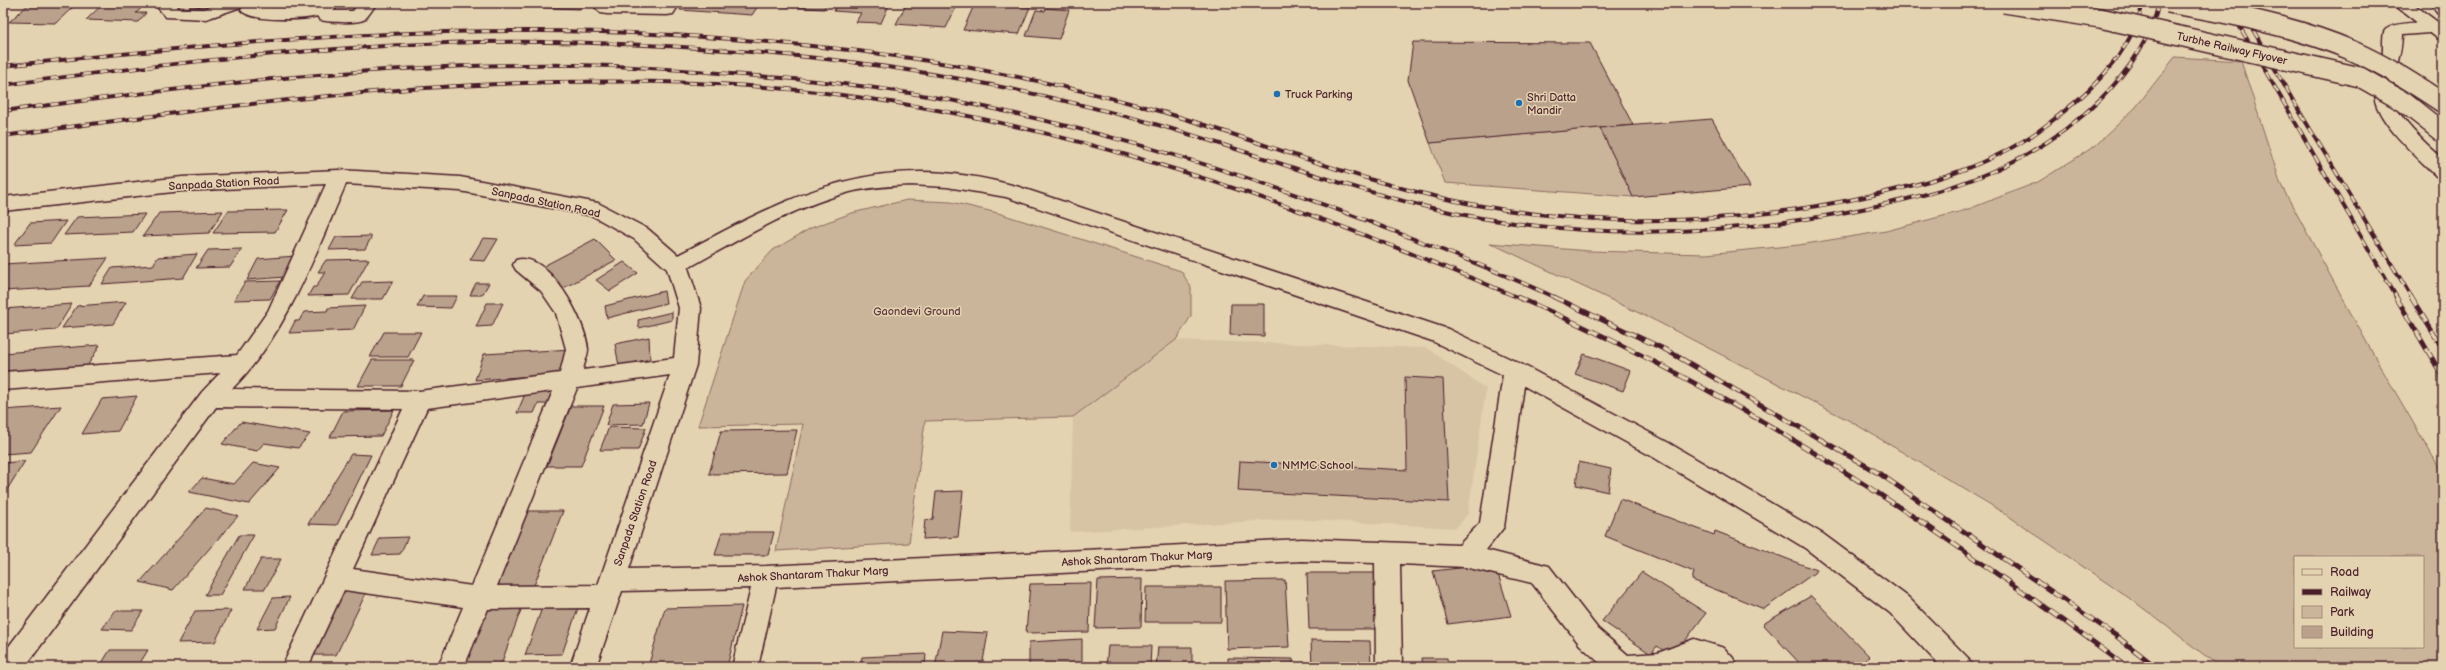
<svg xmlns="http://www.w3.org/2000/svg" width="2446" height="670" font-family="'Balsamiq Sans',sans-serif">
<style>
.built{fill:#d7c4a5}
.green{fill:#cbb59a;stroke:#8a6a62;fill-rule:evenodd}
.building{fill:#b9a18b;stroke:#4a1f2b}
.lines{fill:none;stroke-linecap:round;stroke-linejoin:round}
.minor-casing{stroke:#4a1f2b;stroke-width:3}
.major-casing{stroke:#4a1f2b;stroke-width:3}
.minor{fill:#e4d3b0;fill-rule:evenodd}
.major{fill:#e4d3b0;fill-rule:evenodd}
.rail-far1-casing{stroke:#4a1f2b;stroke-width:4}
.rail-casing{stroke:#4a1f2b;stroke-width:5}
.rail-far1{stroke:#e4d3b0;stroke-width:2.5;stroke-dasharray:8;stroke-linecap:butt}
.rail{stroke:#e4d3b0;stroke-width:3.5;stroke-dasharray:10;stroke-linecap:butt}
.highway-bridge-casing{stroke:#4a1f2b;stroke-width:22;stroke-linecap:butt}
.highway-bridge{stroke:#e4d3b0;stroke-width:19}
.poi-dot{fill:#1f6fb2;stroke:#e4d3b0;stroke-width:1.5}
.labels{text-anchor:middle;stroke-width:3;stroke-linejoin:round;paint-order:stroke}
.street-label{font-size:11px;fill:#4a1f2b;stroke:#e4d3b0}
.poi-label{font-size:11px;fill:#4a1f2b;stroke:#e4d3b0;text-anchor:start}
.park-label{font-size:11px;fill:#5d363c;stroke:#e4d3b0}
</style>
<rect width="100%" height="100%" fill="#e4d3b0"/>
<filter id="ink" filterUnits="userSpaceOnUse"><feTurbulence type="fractalNoise" baseFrequency=".025" numOctaves="2"/><feDisplacementMap in="SourceGraphic" scale="8" xChannelSelector="R" yChannelSelector="G"/><feConvolveMatrix kernelMatrix="1 2 1 2 8 2 1 2 1" color-interpolation-filters="sRGB"/></filter>
<g filter="url(#ink)">
<path class="built" d="M1176,340L1427,348L1486,389L1468,514L1456,528L1294,519L1070,532L1073,417Z"/>
<g class="green">
<path d="M2175,57L2241,61L2281,185L2372,352L2443,474V667H2220L2135,602L2001,511L1850,421L1656,321L1490,243L1589,251L1706,254L1799,245L1886,231L1966,210L2038,182L2095,146L2136,107ZM2295,557H2423V647H2295Z"/>
<path d="M1600,128L1633,197L1445,183L1430,143Z"/>
<path d="M907,200L951,202L998,213L1181,271L1191,287V316L1176,340L1073,417L925,421L909,543L776,551L803,424L698,426L745,281L773,250L811,228L852,213Z"/>
</g>
<g class="building">
<path d="M30,3H77L56,23L9,22Z"/>
<path d="M104,3H157H147L136,13H146L138,22L86,20Z"/>
<path d="M192,3H213L209,7L189,6Z"/>
<path d="M259,3H319L311,12L254,9Z"/>
<path d="M336,3H360L352,13L328,12Z"/>
<path d="M472,3H584L581,9L470,5Z"/>
<path d="M685,3H760L752,15L680,10Z"/>
<path d="M773,3H827L824,9L771,6Z"/>
<path d="M838,3H890L881,23L856,22L861,13L834,11Z"/>
<path d="M907,3H958L946,28L896,24Z"/>
<path d="M975,3L1030,7L1019,34L963,30Z"/>
<path d="M1046,8L1069,10L1059,39L1026,36L1036,10L1045,11Z"/>
<path d="M1413,42L1590,43L1633,125L1430,143L1408,80Z"/>
<path d="M1712,119L1750,187L1633,197L1600,128Z"/>
<path d="M288,210L275,232L213,233L228,211Z"/>
<path d="M223,211L209,233L143,236L159,213Z"/>
<path d="M145,214L133,232L64,235L77,217Z"/>
<path d="M66,221L51,243L14,245L30,223Z"/>
<path d="M372,236L365,249L329,250L336,237Z"/>
<path d="M483,238L498,239L485,261L470,260Z"/>
<path d="M595,239L616,260L558,291L538,269Z"/>
<path d="M242,249L230,267L196,268L208,250Z"/>
<path d="M197,254L183,278L102,284L112,268L153,265L158,257Z"/>
<path d="M295,256L285,277L247,280L258,259Z"/>
<path d="M108,258L89,286L3,291V264Z"/>
<path d="M369,259L349,295L308,296L313,287H316L325,272H318L326,260Z"/>
<path d="M624,262L638,273L610,291L596,280Z"/>
<path d="M280,281L270,299L234,300L245,282Z"/>
<path d="M393,281L383,299H352L362,282Z"/>
<path d="M476,283H489L482,295H470Z"/>
<path d="M664,291L666,303L607,318L605,306Z"/>
<path d="M423,296H457L451,308L417,307Z"/>
<path d="M126,302L113,324L62,328L77,306Z"/>
<path d="M487,303H503L492,326L476,327Z"/>
<path d="M72,304L56,330L3,334V309Z"/>
<path d="M1231,304H1264V336L1230,335Z"/>
<path d="M365,306L353,330L289,333L295,321H299L304,312L327,311L328,308Z"/>
<path d="M672,312V320L639,328L638,320Z"/>
<path d="M384,332H421L408,357H370Z"/>
<path d="M649,337L650,359L619,366L615,344Z"/>
<path d="M100,345L83,373L3,379V353Z"/>
<path d="M573,349L565,374L475,380L484,354Z"/>
<path d="M1584,354L1631,371L1623,391L1575,374Z"/>
<path d="M372,360H414L401,386H358Z"/>
<path d="M1405,377L1443,379L1449,502L1238,491L1240,461L1407,470Z"/>
<path d="M529,385H560L552,404H538L534,413H517Z"/>
<path d="M137,396L118,431L82,434L102,399Z"/>
<path d="M649,403L643,424L606,425L613,404Z"/>
<path d="M61,406L31,452L3,454V410Z"/>
<path d="M571,406H604L581,466H547Z"/>
<path d="M394,410L381,436L330,437L343,411Z"/>
<path d="M241,422L310,434L298,448L264,443L257,451L222,444Z"/>
<path d="M609,427L646,428L638,450H600Z"/>
<path d="M797,430L787,473L709,474L721,431Z"/>
<path d="M351,454L371,455L337,525L308,524Z"/>
<path d="M25,461L3,496V463Z"/>
<path d="M1579,462L1611,469L1608,492L1576,485Z"/>
<path d="M253,463L280,468L249,504L189,492L202,478L234,484Z"/>
<path d="M963,491L958,537L923,539L925,520L933,519L936,492Z"/>
<path d="M1620,499L1714,535L1715,531L1816,570L1814,573L1764,609L1692,580L1694,572L1605,536Z"/>
<path d="M206,508L238,516L173,590L140,582Z"/>
<path d="M519,511H563L533,588L488,589Z"/>
<path d="M722,532H774L768,555H715Z"/>
<path d="M239,535H254L220,595H205Z"/>
<path d="M408,537L400,554L372,555L380,538Z"/>
<path d="M261,559H281L265,589H245Z"/>
<path d="M1495,564L1511,616L1448,624L1433,571Z"/>
<path d="M1642,572L1706,613L1673,657L1657,646L1651,654L1602,621Z"/>
<path d="M1307,573H1375L1380,629H1309Z"/>
<path d="M1142,579L1141,627L1095,628L1098,580Z"/>
<path d="M1285,580L1289,647L1227,649L1225,581Z"/>
<path d="M1091,583L1089,632L1026,633L1030,584Z"/>
<path d="M1146,587H1221V622H1145Z"/>
<path d="M335,589H368L336,655H302Z"/>
<path d="M1811,596L1870,657L1854,667H1803L1763,624Z"/>
<path d="M290,597L275,628L257,629L273,598Z"/>
<path d="M525,599L500,667H460L487,600Z"/>
<path d="M742,606L727,667H648L665,608Z"/>
<path d="M542,608H578L562,654L525,655Z"/>
<path d="M231,610L215,642L178,643L195,611Z"/>
<path d="M115,611H143L131,630L102,629Z"/>
<path d="M942,631L988,633L982,667H935Z"/>
<path d="M1082,639V664L1029,667V642Z"/>
<path d="M1311,640L1370,641L1371,667H1312Z"/>
<path d="M1108,646H1151L1150,667H1106Z"/>
<path d="M1158,647H1192V667H1156Z"/>
<path d="M110,650H148L140,663H102Z"/>
<path d="M926,654L925,667H860L862,657Z"/>
<path d="M1228,658L1293,659V667H1228Z"/>
<path d="M1422,658H1447L1448,667H1423Z"/>
<path d="M1902,661L1908,667H1888Z"/>
</g>
<g class="lines">
<g class="minor-casing">
<g id="minor">
<path d="M161,3H179L177,8L204,9L219,3H244L241,7L206,19L166,17L158,8Z"/>
<path d="M246,3H264L261,7L305,9L314,3H340L333,11H353L359,3H377C373,8 369,15 365,19C359,24 328,22 320,20L317,16C304,20 250,22 241,10Z"/>
<path d="M596,3L661,5L680,3L673,14L667,15L607,14L601,13L595,7Z"/>
<path d="M2443,22V32L2402,35C2402,55 2393,73 2392,92C2392,115 2427,144 2443,159V177L2436,176C2418,157 2372,119 2374,91C2375,80 2379,69 2382,59C2384,50 2382,39 2384,32C2388,21 2432,22 2443,22Z"/>
<path d="M339,170L460,177L598,203L648,229L678,255C797,192 878,148 1016,186L1448,329L1523,365L1669,443L1823,534L1908,597L1968,658L1972,667H1941L1890,613L1805,548L1653,457L1524,386L1504,527L1486,550L1549,566L1598,629L1628,655L1658,653L1694,639L1724,648L1733,658L1737,667H1707L1694,663L1685,667H1604L1580,645L1532,583L1465,567L1400,564L1402,667H1376L1375,563L1302,561L776,587L758,667H732L751,588L622,591L596,667H570L590,608L488,609L464,667H438L463,607L344,590L308,667H282L403,409L216,407L25,667H3V654L202,392L220,373L3,390V372L237,355L268,311L326,184L182,191L3,211V197L182,177ZM346,184L460,191L593,216L634,239L667,269L679,308L674,358L583,370C584,364 588,355 588,349C586,321 548,250 516,260L513,265L516,270L541,291L556,313L566,349L560,373L419,391L232,389C288,332 314,256 346,184ZM910,185L947,187L1006,197L1432,341L1503,375L1480,523L1459,545L1302,539L766,566L629,569L696,365L701,308L688,268C739,240 792,207 850,192C870,187 890,186 910,185ZM670,375L598,585L497,586L577,388ZM553,391L472,586L353,569L427,408Z"/>
</g>
</g>
<g class="major-casing">
<g id="major">
<path d="M2392,3H2412L2443,26V39L2437,38Z"/>
<path d="M2430,3H2443V14L2437,13Z"/>
</g>
</g>
<use href="#minor" class="minor"/>
<use href="#major" class="major"/>
<g class="rail-far1-casing">
<g id="rail-far1">
<path d="M2226,3L2397,298"/>
<path d="M2238,3L2292,99L2412,298"/>
<path d="M3,66C175,48 347,31 520,31C614,30 708,36 802,45C921,56 1040,78 1156,110C1246,136 1333,172 1425,194C1563,228 1710,228 1850,200C1921,185 1989,169 2048,124C2090,92 2130,56 2143,3"/>
<path d="M3,85C161,64 320,46 479,42C585,40 692,46 797,56C911,67 1034,91 1144,121C1239,147 1331,184 1427,207C1572,241 1722,238 1867,208C1915,198 1964,186 2008,164C2072,133 2142,74 2159,3"/>
<path d="M3,111C193,86 384,62 576,65C632,66 688,70 743,75C818,80 892,88 965,103C1114,133 1260,178 1401,234C1453,254 1505,274 1556,298"/>
<path d="M3,136C255,101 509,68 764,87C1026,107 1280,196 1519,298"/>
</g>
</g>
<g class="rail-casing">
<g id="rail">
<path d="M1517,297C1680,366 1832,459 1977,560C2027,595 2078,629 2126,667"/>
<path d="M1554,297L1668,351L1880,474L2115,635L2156,667"/>
<path d="M2396,297L2443,377"/>
<path d="M2411,297L2443,349"/>
</g>
</g>
<use href="#rail-far1" class="rail-far1"/>
<use href="#rail" class="rail"/>
<g class="highway-bridge-casing">
<g id="highway-bridge">
<path d="M2004,3L2100,18L2360,77L2404,102L2443,133"/>
<path d="M2168,3C2231,14 2295,26 2353,51C2385,65 2414,84 2443,103"/>
</g>
</g>
<use href="#highway-bridge" class="highway-bridge"/>
</g>
</g>
<g class="poi-dot">
<circle cx="1277" cy="94" r="4"/>
<circle cx="1519" cy="103" r="4"/>
<circle cx="1274" cy="465" r="4"/>
</g>
<g class="labels">
<g class="street-label">
<text transform="translate(2232 48) rotate(13)" y="4">Turbhe Railway Flyover</text>
<text transform="translate(224 183) rotate(-3)" y="4">Sanpada Station Road</text>
<text transform="translate(546 202) rotate(12)" y="4">Sanpada Station Road</text>
<text transform="translate(635 513) rotate(-71)" y="4">Sanpada Station Road</text>
<text transform="translate(1137 558) rotate(-3)" y="4">Ashok Shantaram Thakur Marg</text>
<text transform="translate(813 574) rotate(-3)" y="4">Ashok Shantaram Thakur Marg</text>
</g>
<g class="poi-label">
<text x="1285" y="98">Truck Parking</text>
<text x="1527" y="101">Shri Datta<tspan x="1527" dy="13">Mandir</tspan></text>
<text x="1282" y="469">NMMC School</text>
</g>
<g class="park-label">
<text x="917" y="315">Gaondevi Ground</text>
</g>
</g>
<rect width="2446" height="670" fill="none" stroke="#e4d3b0" stroke-width="16"/>
<rect x="8" y="8" width="2430" height="654" fill="none" stroke="#4a1f2b" stroke-width="1.5" filter="url(#ink)"/>
<rect x="2294" y="556" width="130" height="92" fill="#e4d3b0" stroke="#a68b7b"/>
<rect x="2302" y="569" width="20" height="6" fill="#e4d3b0" stroke="#a68b7b"/>
<text x="2330" y="576" font-size="12" fill="#4a1f2b">Road</text>
<rect x="2302" y="589" width="20" height="6" fill="#4a1f2b" stroke="#a68b7b"/>
<text x="2330" y="596" font-size="12" fill="#4a1f2b">Railway</text>
<rect x="2302" y="606" width="20" height="12" fill="#cbb59a" stroke="#a68b7b"/>
<text x="2330" y="616" font-size="12" fill="#4a1f2b">Park</text>
<rect x="2302" y="626" width="20" height="12" fill="#b9a18b" stroke="#a68b7b"/>
<text x="2330" y="636" font-size="12" fill="#4a1f2b">Building</text>
</svg>
